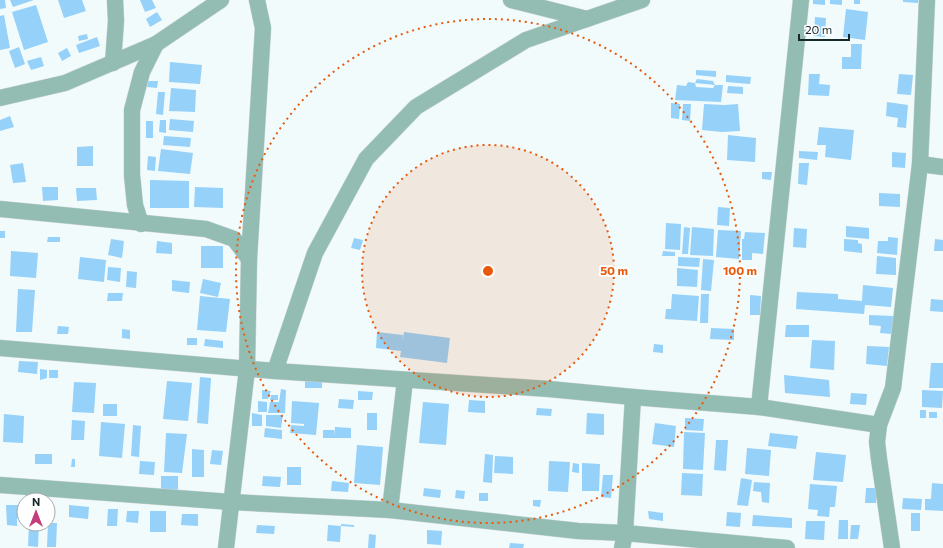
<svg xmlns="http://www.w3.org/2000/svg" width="943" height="548" font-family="Commissioner,sans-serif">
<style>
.building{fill:#95d1f9}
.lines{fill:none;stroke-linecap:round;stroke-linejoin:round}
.minor-casing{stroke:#cfd9db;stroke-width:17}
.minor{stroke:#93bcb2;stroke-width:16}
.ring{fill:none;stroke:#e8590c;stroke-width:2;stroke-dasharray:2 4}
.centre{fill:#e8590c;stroke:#fff;stroke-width:2}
.ring-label{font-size:12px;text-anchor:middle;font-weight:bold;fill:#e8590c;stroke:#fff;stroke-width:4;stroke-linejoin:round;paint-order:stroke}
</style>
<rect width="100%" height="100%" fill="#f2fbfc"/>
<g class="building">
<path d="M0,0H5L6,8L0,9Z"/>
<path d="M10,0H34L13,7Z"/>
<path d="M58,0H82L86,11L64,18Z"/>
<path d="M140,0H152L156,8L145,12Z"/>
<path d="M813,0H825V5L813,4Z"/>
<path d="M830,0H842V5L830,4Z"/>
<rect x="854" y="0" width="6" height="4"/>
<path d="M903,0H918V3L903,2Z"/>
<path d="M36,5L48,42L24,50L12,12Z"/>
<path d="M846,9L868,12L865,40L843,37Z"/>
<path d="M157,12L162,20L150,27L146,19Z"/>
<path d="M4,15L10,48L0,50V16Z"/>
<path d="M815,17L826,18L825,37L814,36Z"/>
<path d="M87,34L88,39L79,41L78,36Z"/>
<path d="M97,37L100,46L79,53L76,45Z"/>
<path d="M851,44H862L861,69H842V57H851Z"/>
<path d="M19,47L25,64L15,68L9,51Z"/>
<path d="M67,48L71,56L62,61L58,53Z"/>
<path d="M41,57L44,66L31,70L27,61Z"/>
<path d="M170,62L202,65L200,84L169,82Z"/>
<path d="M696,70L716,71V77L696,75Z"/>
<path d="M809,74H820L819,84L830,85L829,96L808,95Z"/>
<path d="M899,74L913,75L911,95L897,94Z"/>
<path d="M726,75L751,77L750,84L726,82Z"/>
<path d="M697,79L713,81L715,85H723L721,102L675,100L677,85L686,86L688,82L695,83L696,87L713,88L715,85L695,83Z"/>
<path d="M148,81H158L157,88L147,87Z"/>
<path d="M728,86L743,87V94L727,93Z"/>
<path d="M171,88L196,90L195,112L169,111Z"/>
<path d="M158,92H165L163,115L156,114Z"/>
<path d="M887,102L908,105L906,128L897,127L898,118L886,116Z"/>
<path d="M671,103L680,104L679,119L671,118Z"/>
<path d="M683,104H691L690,121L682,120Z"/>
<path d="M704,104L725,105L738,104L740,131L722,132L702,130Z"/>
<path d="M10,116L14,127L0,131V120Z"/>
<path d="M170,119L194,121L193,132L169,130Z"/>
<path d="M160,120H166V133L159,132Z"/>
<rect x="146" y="121" width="7" height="17"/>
<path d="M819,127L854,130L851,160L825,157L826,145H817Z"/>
<path d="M728,135L756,138L755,162L727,160Z"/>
<path d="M164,136L191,138L190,147L163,145Z"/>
<path d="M93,146V166H77V147Z"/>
<path d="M161,149L193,153L190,174L158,171Z"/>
<path d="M799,151L818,152L817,160L799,158Z"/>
<path d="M892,152L906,153L905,168L892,167Z"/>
<path d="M148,156L156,157L155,171L147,170Z"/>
<path d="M23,163L26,182L13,183L10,165Z"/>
<path d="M799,163H809L807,185L798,184Z"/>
<path d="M762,172H772L771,180L762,179Z"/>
<path d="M150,180L189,181V208H150Z"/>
<path d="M42,187H58V200L43,201Z"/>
<path d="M195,187L223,188V208L194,207Z"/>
<path d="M76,188H96L97,200L77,201Z"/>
<path d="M879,193L900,194V207L879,206Z"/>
<path d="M718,207L730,208L729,226L717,225Z"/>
<path d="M666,223L681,224L680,250L665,249Z"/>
<path d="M846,226L869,228V239L846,237Z"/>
<path d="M684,227L690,228L688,254H682Z"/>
<path d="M692,227L714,229L713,256L690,255Z"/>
<path d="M794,228L807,229L806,248L793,247Z"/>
<path d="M718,230L741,231L739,259L716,257Z"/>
<rect x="0" y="231" width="5" height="7"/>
<path d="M745,232L765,233L763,254L752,253V260H742V239H744Z"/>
<path d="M48,237H60V242H47Z"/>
<path d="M888,237L898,238L897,255L877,253L878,241H888Z"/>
<path d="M354,238L363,240L360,250L351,248Z"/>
<path d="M111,239L124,241L122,258L108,255Z"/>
<path d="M844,239L858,240V243L862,244V253L844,251Z"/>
<path d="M935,239L943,240V251H934Z"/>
<path d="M157,241L172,243V254L156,253Z"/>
<rect x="201" y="246" width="22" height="22"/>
<path d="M11,251L38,253L36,278L10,276Z"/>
<path d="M663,251L675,252V256H662Z"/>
<path d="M877,256L896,258V275L876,274Z"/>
<path d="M80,257L106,260L104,282L78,279Z"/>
<path d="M678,257L700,258L699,267L678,266Z"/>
<path d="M703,259L714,260L711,291L701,290Z"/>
<path d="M108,267L121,268L120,282L107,280Z"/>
<path d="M677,268L698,270L697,287L677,286Z"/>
<path d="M127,271L137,272L136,288L126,287Z"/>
<path d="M203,279L221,283L218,297L200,293Z"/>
<path d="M172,280L190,282L189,293L172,291Z"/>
<path d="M863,285L893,288L891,307L865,305L864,314L796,309L797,292L838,294V299L862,301Z"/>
<path d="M18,289L35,290L32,332H16Z"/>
<path d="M108,293H123L122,301H107Z"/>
<path d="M672,294L699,296L697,321L665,319L666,309H671Z"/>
<path d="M701,294H709L708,323H700Z"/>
<path d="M750,295L761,296L760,315H750Z"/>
<path d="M200,296L230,299L226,332L197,330Z"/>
<path d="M931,299L943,300V312L930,311Z"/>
<path d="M869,315L894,316L892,334L880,333L881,326L869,325Z"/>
<path d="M786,325H809V337H785Z"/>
<path d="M58,326L69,327L68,334H57Z"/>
<path d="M711,328L734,329V340L710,339Z"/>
<path d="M122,329L130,330V339L122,338Z"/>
<path d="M377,332L403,335L402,342L404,332L450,338L447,363L400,357L401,351L376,348Z"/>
<rect x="187" y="338" width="10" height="7"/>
<path d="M205,339L223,341V348L204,346Z"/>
<path d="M812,340L835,341L834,370L810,368Z"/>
<path d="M654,344L663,345V353L653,352Z"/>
<path d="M867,346L889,347L887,366L866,364Z"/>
<path d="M19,361L38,362L37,374L18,372Z"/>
<path d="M931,363H943V388H929Z"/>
<path d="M40,369L47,370V378L40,380Z"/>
<rect x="49" y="370" width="9" height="8"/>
<path d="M784,375L829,380L830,397L785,393Z"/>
<path d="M200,377L211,378L208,424L197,423Z"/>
<rect x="305" y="379" width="17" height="9"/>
<path d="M167,381L192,383L188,421L163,419Z"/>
<path d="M74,382L96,383L94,413L72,412Z"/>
<path d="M281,389L286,390L285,413H268L270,402H279Z"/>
<path d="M262,390L271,391L268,399H262Z"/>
<path d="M922,390L943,391L942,408L922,407Z"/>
<path d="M358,391L373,392L372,400H358Z"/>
<path d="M851,393L867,394L866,405L850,404Z"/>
<path d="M271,395H278V400H270Z"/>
<path d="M339,399L354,400L353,409L338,408Z"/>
<path d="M469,400L485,401V413L468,412Z"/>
<path d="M258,401L267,402V412H258Z"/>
<path d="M292,401L319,403L316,435L290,433L291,425L304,426V424L291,423Z"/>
<path d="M423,402L449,404L446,445L419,443Z"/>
<rect x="103" y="404" width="14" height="12"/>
<path d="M537,408L552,409L551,416L536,415Z"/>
<rect x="920" y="410" width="6" height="8"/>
<rect x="929" y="412" width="8" height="6"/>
<path d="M252,413L262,415V426H252Z"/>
<rect x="367" y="413" width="10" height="17"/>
<path d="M587,413L604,414V435L586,434Z"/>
<path d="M4,414L24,416L23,443L3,442Z"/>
<path d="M266,415H283L281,428L266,426Z"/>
<path d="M685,418L704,419L703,431L685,430Z"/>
<path d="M72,420L85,421L84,440H71Z"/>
<path d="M101,422L125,424L122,458L99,456Z"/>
<path d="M655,423L676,426L674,447L652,444Z"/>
<path d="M133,425L141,426L139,457L131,456Z"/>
<path d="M335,427L351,428V438H323V430H334V436Z"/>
<path d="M265,428L282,430V439L264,437Z"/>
<path d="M684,432L705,433L703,470L683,469Z"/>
<path d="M166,433L187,434L182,473L164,472Z"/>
<path d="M770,433L798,436L796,449L768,446Z"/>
<path d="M716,440H728L726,471L714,470Z"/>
<path d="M357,445L383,447L380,485L354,483Z"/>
<path d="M747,448L771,450L769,476L745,474Z"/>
<path d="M192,449L204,450V477H192Z"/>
<path d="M212,450L223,451L221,465L210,464Z"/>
<path d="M816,452L846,455L843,482L813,480Z"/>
<rect x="35" y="454" width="17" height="10"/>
<path d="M485,454L493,455L492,483L483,482Z"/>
<path d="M495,456L513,457V474L494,473Z"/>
<path d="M72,459H75V467H71Z"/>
<path d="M140,461L155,462L154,475L139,474Z"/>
<path d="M549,461L570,462L568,492L548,491Z"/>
<path d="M573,463L579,464V473L572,472Z"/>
<path d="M582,463L600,464L599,491H582Z"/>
<rect x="287" y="467" width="14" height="18"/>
<path d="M682,473L703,474L702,496L681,495Z"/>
<path d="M603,475H613L611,498L601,497Z"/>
<path d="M161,476H178V490L161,489Z"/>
<path d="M263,476L281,477L280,487L262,486Z"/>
<path d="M741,478L752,480L748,506L737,505Z"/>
<path d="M332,481L349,483L348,492L331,491Z"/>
<path d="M754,482L770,483L769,503L762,502L761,492L753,491Z"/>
<path d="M932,483L943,484V511L925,510V499H931Z"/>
<path d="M810,484L837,486L835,507H830L829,517L817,516L818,510L808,509Z"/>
<path d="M424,488L441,490L440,498L423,496Z"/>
<path d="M866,488H876V503H865Z"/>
<path d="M456,490L465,491L464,499L455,498Z"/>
<rect x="479" y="493" width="9" height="8"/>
<path d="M903,498L922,499L921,510L902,509Z"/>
<path d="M533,500H541L540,507L533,506Z"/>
<path d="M6,505H24V517L17,518V526L7,525Z"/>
<path d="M69,505L89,507L88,519L69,517Z"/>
<path d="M108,509H118L117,526H107Z"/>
<path d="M127,511H139L138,523L126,522Z"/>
<rect x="150" y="511" width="16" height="21"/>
<path d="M648,511L663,513V521L649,519Z"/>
<path d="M727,512L741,513L740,527L726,526Z"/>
<rect x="911" y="513" width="9" height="18"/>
<path d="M182,514H198V526L181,525Z"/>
<path d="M753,515L792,518V528L752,526Z"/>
<path d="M839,520H848V539H838Z"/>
<path d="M806,521H825L824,540L805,539Z"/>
<path d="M48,523H57L56,547H47Z"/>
<path d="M29,524H39L38,547L28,546Z"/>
<path d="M341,524L354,525V527L341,526L340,542L327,541L328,525L341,526Z"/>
<path d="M257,525L275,526L274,534L256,533Z"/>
<path d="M851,525H860L858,539H850Z"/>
<path d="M427,530L442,531L441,545L427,544Z"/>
<path d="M369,534L376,535L375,548H368Z"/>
<path d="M510,543L524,544L523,548H509Z"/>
</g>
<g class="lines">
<g class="minor-casing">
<g id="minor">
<path d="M511,0L587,19"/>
<path d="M113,63L116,21L115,0"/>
<path d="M0,98L65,83L156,44L221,0"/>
<path d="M920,164L943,167"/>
<path d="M0,209L206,229L234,239L249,259"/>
<path d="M141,224L135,205L132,175V110L142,72L156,44"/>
<path d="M0,348L275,371L549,389L633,397L759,407L879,425"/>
<path d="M275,371L315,253L366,159L416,107L526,40L642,0"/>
<path d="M759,407L801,0"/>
<path d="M0,485L231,502L390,510L578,531L625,533L787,548"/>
<path d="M390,510L405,380"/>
<path d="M226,548L247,369L249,259L263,28L257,0"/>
<path d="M622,548L625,533L633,397"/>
<path d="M892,548L879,459L877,442L879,425L893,388L920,164L927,0"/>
</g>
</g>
<use href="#minor" class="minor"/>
</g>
<circle cx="488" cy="271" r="126" fill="#e8590c" fill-opacity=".12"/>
<g class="ring">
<circle cx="488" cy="271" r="126"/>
<circle cx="488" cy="271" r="252"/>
</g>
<circle cx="488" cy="271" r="6" class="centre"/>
<g class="ring-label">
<text x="614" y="275">50 m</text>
<text x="740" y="275">100 m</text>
</g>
<g transform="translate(36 512)"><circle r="19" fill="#ffffff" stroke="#a3a9ab"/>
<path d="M0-3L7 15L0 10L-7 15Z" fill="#c53d7b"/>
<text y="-6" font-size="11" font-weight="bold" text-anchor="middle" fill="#18292c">N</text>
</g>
<path d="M799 34v6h50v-6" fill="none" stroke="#18292c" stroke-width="2"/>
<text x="805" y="34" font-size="12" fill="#18292c" stroke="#ffffff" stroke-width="3" paint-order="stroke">20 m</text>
</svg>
